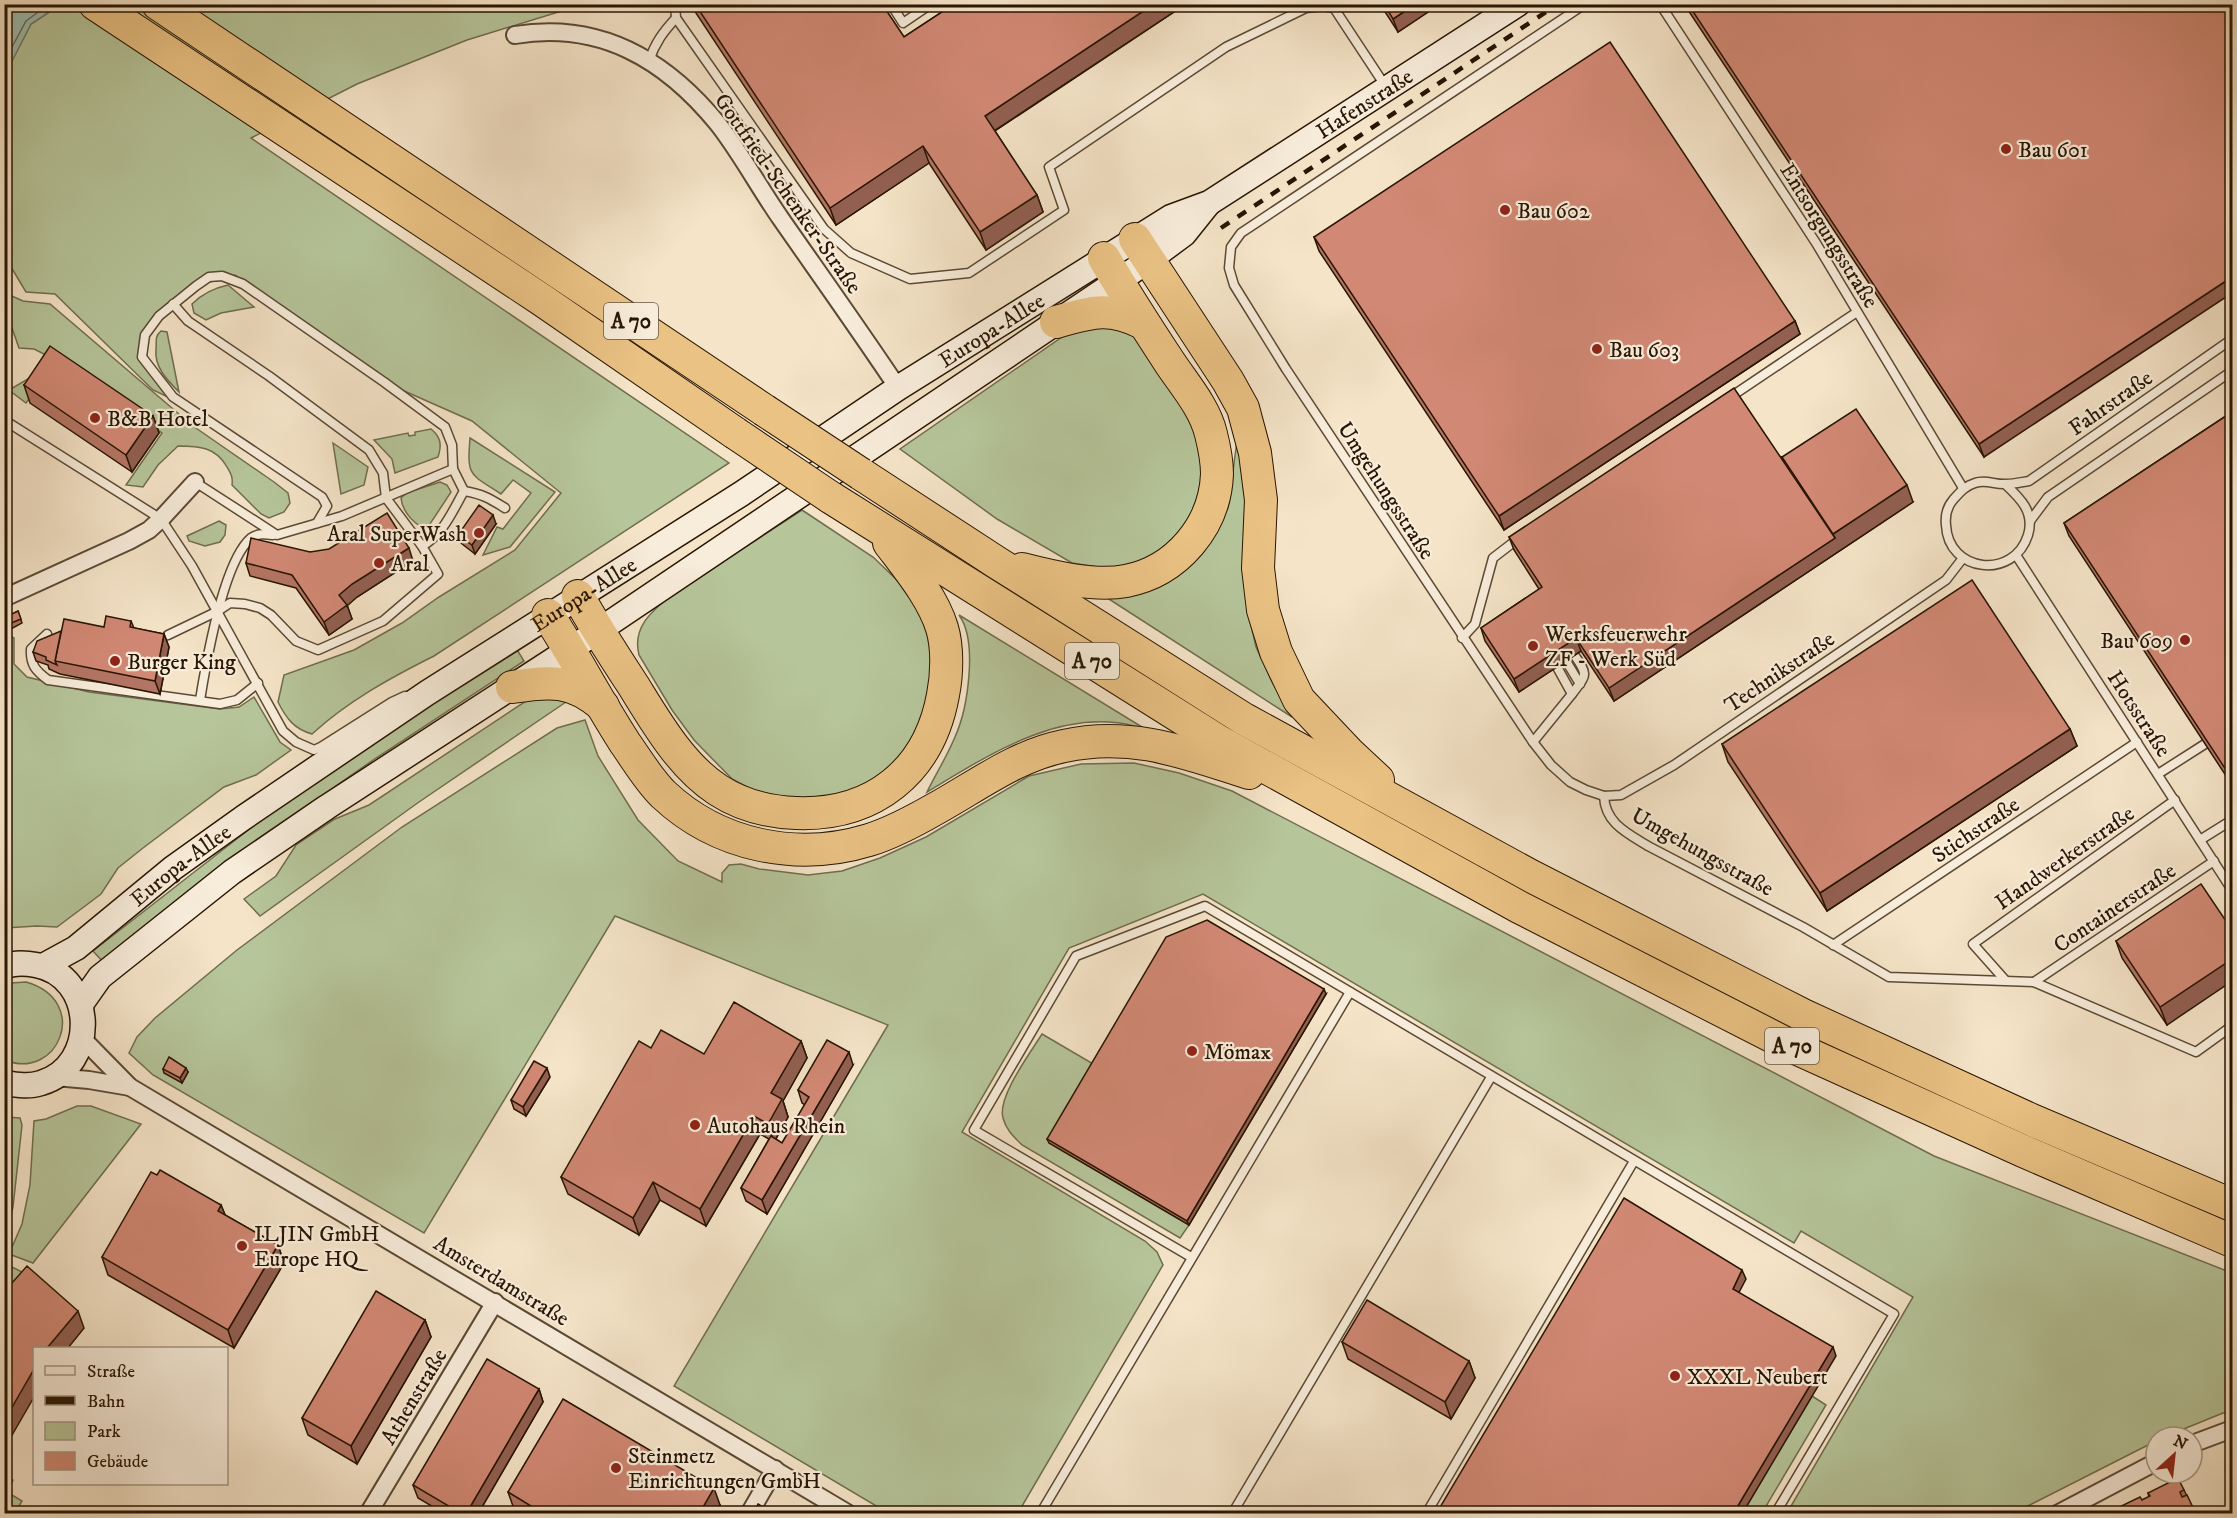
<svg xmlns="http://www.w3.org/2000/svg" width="2237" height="1518" font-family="'IM FELL DW Pica',serif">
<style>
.green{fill:#b6c59a;stroke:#6f6d4e;stroke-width:1.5}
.water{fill:#9dbfb1;stroke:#6e7b6b;stroke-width:1.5}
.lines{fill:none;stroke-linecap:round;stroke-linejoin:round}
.shore{stroke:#626a5a;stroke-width:1.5}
.lane-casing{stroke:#5b4934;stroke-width:11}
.street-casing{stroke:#5b4934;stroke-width:20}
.secondary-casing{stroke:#281502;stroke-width:27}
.highway-casing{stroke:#281502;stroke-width:34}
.lane{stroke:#f8eddb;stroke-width:8}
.street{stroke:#f8eddb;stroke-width:16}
.secondary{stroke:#f8eddb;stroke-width:24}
.highway{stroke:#eac284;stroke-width:32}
.rail{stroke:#281502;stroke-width:4.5;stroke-dasharray:10 10;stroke-linecap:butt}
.highway-bridge-casing{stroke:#281502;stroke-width:34;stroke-linecap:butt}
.highway-bridge{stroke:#eac284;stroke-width:32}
.wall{fill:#b47564;stroke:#281502;stroke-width:1.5}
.shaded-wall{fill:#925f51;stroke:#281502;stroke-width:1.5}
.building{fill:#d18874;stroke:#281502;stroke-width:1.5}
.poi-dot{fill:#8f2418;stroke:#f8eddb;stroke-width:2}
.labels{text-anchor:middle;stroke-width:4.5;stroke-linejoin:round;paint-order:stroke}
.shield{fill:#f8eddb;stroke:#665643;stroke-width:1.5}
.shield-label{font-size:21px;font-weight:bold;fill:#281502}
.street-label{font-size:22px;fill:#281502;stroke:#f8eddb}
.poi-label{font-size:22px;fill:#281502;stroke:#f8eddb;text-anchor:start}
</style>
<rect width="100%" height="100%" fill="#f5e4c8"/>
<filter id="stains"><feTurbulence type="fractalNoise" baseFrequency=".00333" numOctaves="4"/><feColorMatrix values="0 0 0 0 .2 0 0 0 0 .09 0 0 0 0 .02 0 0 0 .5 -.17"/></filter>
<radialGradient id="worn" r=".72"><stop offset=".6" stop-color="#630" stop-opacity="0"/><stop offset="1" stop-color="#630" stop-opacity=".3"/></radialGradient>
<g class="green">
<path d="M60,5H564L565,10L467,40L357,84L251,138L729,463L434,656C390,678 348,701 312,734C294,729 286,718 278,702L284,675L354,650L402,623L439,597L515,550L561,493L472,421L384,382L235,275L191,287L153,322L147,344V369L170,398L153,390L55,294L26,292L11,267L5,272L4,75L31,24Z"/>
<path d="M228,285L254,307L221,313L206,320L194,313L192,304C202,294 214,288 228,285Z"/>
<path d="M5,293L23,301L50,304L193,426L274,482L288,493L290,503L284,512L269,518L261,514L232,485C233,477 231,474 227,467C216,447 199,446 178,446L158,465L143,487L126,485L162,433L58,360L26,403L9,390L33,376L48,356L34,349L19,348L5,308Z"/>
<path d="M1097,319L1145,337L1206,448L1203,500L1171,548L1130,568L1097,567L1072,563L997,519L900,449L1078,326Z"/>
<path d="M161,331L167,332L179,392C167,380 154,367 156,349C157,341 154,337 161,331Z"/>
<path d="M431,429C441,437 442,445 438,457L395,473L392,459L374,440L408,433L409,436L415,435V432Z"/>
<path d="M470,438L555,492L510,547L483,555L497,527L503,529L531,493L513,480L501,494C469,473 467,477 470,438Z"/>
<path d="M1237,441L1247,492V608L1256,647L1272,682L1292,717L1098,592L1212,536L1228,508Z"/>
<path d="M333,443L368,467L364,485L341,494Z"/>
<path d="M440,482L447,485L451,492L430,524L422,527C412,522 402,510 401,498L406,493Z"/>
<path d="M802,510L873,557L899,582L917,608L929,637L934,663L926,721L891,772L843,794L801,802L753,790L732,779L694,740L672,710L639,655C632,628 651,612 670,596Z"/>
<path d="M219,521L226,525L225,535L220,542L205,546L189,541L187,536Z"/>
<path d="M959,615L1155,735C1148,732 1141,728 1134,726C1060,707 987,756 927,792C936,774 947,756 955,737C968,708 978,641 959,615Z"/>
<path d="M4,633L14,638V664L27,677L89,692L220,709L239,707L254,697L280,742L291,750L256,775L224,787L143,848L118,868L101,894L57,927L37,926L5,928Z"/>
<path d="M516,648L524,661L376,758L253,844L104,963L93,951L261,820L370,744Z"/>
<path d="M529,699H559L566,702L419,802L260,916L244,899L276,876L296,845L335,819L369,805Z"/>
<path d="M585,720L598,756L638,820L678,861L722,882V873L729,865L741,864L759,869L808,875L842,871L880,858L926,837L1029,776L1081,764L1134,763L1179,773L1232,791L1934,1156L2232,1273V1412L2223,1413L2164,1437H2156V1441L2014,1513H1787L1913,1297L1801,1231L1794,1243L1203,894L1069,948L962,1132L1145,1241L1157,1252L1163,1265L1018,1513H888L674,1386L888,1025L615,916L424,1233L153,1075L129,1053L137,1037L155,1018L237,950L402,827L557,728Z"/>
<path d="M26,982C92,1001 58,1082 5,1060V986L11,983Z"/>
<path d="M1042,1034L1095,1065L1049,1143L1189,1225L1180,1238L1022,1145C1014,1137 1006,1130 1003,1118C997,1097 1031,1052 1042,1034Z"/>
<path d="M77,1106H91L141,1124L33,1263L9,1254L22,1224L30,1185L34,1121L46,1119Z"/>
<path d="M5,1117L20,1118L22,1125L13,1207L5,1239Z"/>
<path d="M6,1264L26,1274L5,1298L4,1265Z"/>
<path d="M1812,1396L1826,1405L1762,1513L1742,1514Z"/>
<path d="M4,1476L13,1480L7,1492L22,1501L15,1513H5Z"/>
</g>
<path class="water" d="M5,4L60,5L31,24L5,75Z"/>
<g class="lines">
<path class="shore" d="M4,62L26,21L49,4"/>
<g class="lane-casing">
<g id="lane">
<path d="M675,4L676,18L824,229L851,253L910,279L969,273L1064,210L1049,167L1226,47L1306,8L1323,6L1334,8L1386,87"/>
<path d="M891,4L903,23L931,4"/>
<path d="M1585,4L1241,233L1231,247L1229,268L1234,285L1286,369L1533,742L1551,765L1570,782L1586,790L1604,796L1621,795L1674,765L1946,580L1963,558"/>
<path d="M1660,4L1816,243L1963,488"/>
<path d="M649,61C655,43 663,32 676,18"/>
<path d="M4,375L5,374"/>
<path d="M1729,398L1857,312"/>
<path d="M4,420L161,519L192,566L283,731L296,742L314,750L321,747L392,702L405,696"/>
<path d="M195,482L277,535L342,516L453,469"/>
<path d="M2005,484C2020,498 2035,512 2028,535C2014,580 1948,573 1946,525C1945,516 1947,507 1953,500C1960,492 1965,486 1975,483C1986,479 1995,485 2006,484C2014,484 2022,482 2029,481L2232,339"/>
<path d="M464,491C482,494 489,498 505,508"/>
<path d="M2030,521L2048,497L2232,371"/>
<path d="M317,523L327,506L322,497L173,397L142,357L145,335L159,316L196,286L209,277L222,276L243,284L384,382L445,427L452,445L453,469L464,491C453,510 443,535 422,546"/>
<path d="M2016,555L2232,890"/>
<path d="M47,634L31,649C30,665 36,671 48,680L220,704L237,700L258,683"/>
<path d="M168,635L218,611L230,603L245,604L260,608L271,615L296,641L318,650L383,621L438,574L422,546L386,498L383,473L369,450L269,376L188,321L173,304"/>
<path d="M1462,638L1475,624L1493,558L1519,538"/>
<path d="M1566,661L1580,684"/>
<path d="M1572,694C1586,675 1589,676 1575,656"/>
<path d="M200,700C206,663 223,562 251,538C258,533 265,534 273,535"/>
<path d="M1533,742L1572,694L1557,667"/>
<path d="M2158,774L2205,744"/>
<path d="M1604,796C1605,823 1627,833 1648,846L1803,927L1889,977L2034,982L2196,1052L2232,1026"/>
<path d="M2200,840L2232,820"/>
<path d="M1833,945L2137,742"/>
<path d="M2005,980L1973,944L2175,800"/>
<path d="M2034,982L2214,861"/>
<path d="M1191,1257L974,1130L1076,956L1205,906L1894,1314L1775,1514"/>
<path d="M1040,1514L1350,992"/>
<path d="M1232,1514L1491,1077"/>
<path d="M1426,1514L1634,1161"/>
</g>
</g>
<g class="street-casing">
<g id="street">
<path d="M515,35C600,21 665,59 718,124C740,152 760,189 781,219C820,275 860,331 898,388"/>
<path d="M4,598L129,541L149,530L161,519L195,482"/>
<path d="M83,1039L130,1087L849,1514"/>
<path d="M55,1077L89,1080L130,1087"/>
<path d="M2192,1444L2232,1429"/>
<path d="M368,1514L495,1302"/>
<path d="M749,1514L775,1469"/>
<path d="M2057,1514L2156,1462"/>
</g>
</g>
<g class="secondary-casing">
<g id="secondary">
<path id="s1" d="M43,966L76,948L173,868L243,818L427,693L741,494L898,388L1171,217L1209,203L1518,4"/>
<path d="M4,967C14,962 26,963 36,965C96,976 99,1066 41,1083C29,1087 17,1085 4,1083"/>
<path d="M81,1004L100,977L232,872L327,807L598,631L1149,260L1184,234L1208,204"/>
</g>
</g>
<g class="highway-casing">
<g id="highway">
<path d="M95,4L542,300L735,433"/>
<path d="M158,4L764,410"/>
<path d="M1135,239L1228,381L1243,408L1255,453L1261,500L1258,568L1263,610L1276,652L1299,700L1349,753L1378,780"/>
<path d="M1056,322C1092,312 1108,306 1143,323"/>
<path d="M861,474L996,562L1244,719L1531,876L1803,1015L2034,1121L2232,1205"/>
<path d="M830,497L1220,742L1519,907L1791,1046L2023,1151L2232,1241"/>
<path d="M1022,569C1053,577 1095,587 1126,581C1177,571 1215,526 1217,474C1217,462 1214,446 1211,434C1205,408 1184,384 1170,363C1147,328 1125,294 1104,258"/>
<path d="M578,596C595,627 614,656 633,685C656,722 681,766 718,790C741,805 769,812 796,813C873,816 929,772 943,695C947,675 948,648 942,628C933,598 908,568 889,543"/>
<path d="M548,615C575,657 598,701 625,743C637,760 648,779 663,794C718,846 797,862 869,840C892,833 914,821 935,809C977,786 1015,756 1064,746C1132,731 1186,753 1249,773"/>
<path d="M512,687C550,681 572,679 603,706"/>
</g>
</g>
<use href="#lane" class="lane"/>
<use href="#street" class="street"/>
<use href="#secondary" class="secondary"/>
<use href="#highway" class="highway"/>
<path class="rail" d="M1221,228L1558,4"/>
<g class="highway-bridge-casing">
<g id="highway-bridge">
<path d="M764,410L861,474"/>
<path d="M735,433L830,497"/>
</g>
</g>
<use href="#highway-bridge" class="highway-bridge"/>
</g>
<g class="wall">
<path d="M690,4H882L904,37L954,4H1186L995,131L1037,195L1043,212L986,250L929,163L836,225Z"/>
<path d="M1380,4H1440L1398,32Z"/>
<path d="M1684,4H2232L1984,457Z"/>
<path d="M1314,237L1795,321L1800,334L1504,530L1319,251Z"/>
<path d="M24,385L153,416L159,433L132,472L30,403Z"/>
<path d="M2232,412V785L2069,536L2064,523Z"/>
<path d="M1782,457L1913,502L1614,701L1581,651L1519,692L1485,641L1481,628L1539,589L1514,550L1509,537L1784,461Z"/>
<path d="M496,524L475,554L461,543L458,535Z"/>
<path d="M310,552L413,561L357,597L347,605L352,619L329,635L296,588L250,576L246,563Z"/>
<path d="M18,611L22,623L11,629L6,617Z"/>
<path d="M131,621L134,628L164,634L169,647L160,694L60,674L49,669L48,665L36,661L33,652Z"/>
<path d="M2070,729L2077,746L1827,911L1728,762L1722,744Z"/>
<path d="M2232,930L2167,1025L2122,958L2116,941Z"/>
<path d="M1326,994L1189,1225L1049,1143L1047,1139Z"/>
<path d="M801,1041L807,1058L783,1101L788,1117L776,1139L782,1143L805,1105L802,1103L798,1090L853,1065L767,1214L746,1201L741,1188L769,1139L760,1134L706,1226L660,1200L639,1235L568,1194L561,1177L651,1048L704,1054Z"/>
<path d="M163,1069L188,1072L182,1083L164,1073Z"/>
<path d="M550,1077L526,1116L514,1109L511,1100Z"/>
<path d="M157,1175L221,1205L225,1215L278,1245L284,1263L234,1348L108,1275L102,1257Z"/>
<path d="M425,1320L431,1337L357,1464L308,1435L302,1418Z"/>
<path d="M1342,1342L1469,1361L1475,1378L1451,1419L1348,1359Z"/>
<path d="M539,1389L543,1402L478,1514H445L418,1498L413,1485Z"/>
<path d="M2184,1490L2196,1514L2142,1500L2149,1497L2148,1493Z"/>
<path d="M508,1492L720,1505L715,1514H521L514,1509Z"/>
</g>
<g class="shaded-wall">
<path d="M1154,4H1186L991,133L985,116Z"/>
<path d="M1416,4H1440L1398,32L1393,19Z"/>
<path d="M923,146L929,163L836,225L830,208Z"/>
<path d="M1037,195L1043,212L986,250L980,232Z"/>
<path d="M2232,277V293L1984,457L1979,444Z"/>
<path d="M1795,321L1800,334L1504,530L1499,516Z"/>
<path d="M153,416L159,433L132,472L126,455Z"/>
<path d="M1907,485L1913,502L1614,701L1609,688L1835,538L1833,534Z"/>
<path d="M493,515L496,524L475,554L472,545Z"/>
<path d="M409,548L413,561L357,597L346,607L347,605L352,619L329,635L324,622L339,595L352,584Z"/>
<path d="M164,634L169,647L160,694L155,681Z"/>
<path d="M1576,638L1581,651L1519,692L1514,679Z"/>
<path d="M2070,729L2077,746L1827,911L1820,893Z"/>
<path d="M2232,959V981L2167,1025L2160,1007Z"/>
<path d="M1324,989L1326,994L1189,1225L1187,1221Z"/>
<path d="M801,1041L807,1058L783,1101L788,1117L774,1142L768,1124L771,1093Z"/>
<path d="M849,1052L853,1065L767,1214L762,1200Z"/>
<path d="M186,1068L188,1072L182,1083L180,1078Z"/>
<path d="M547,1068L550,1077L526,1116L523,1107Z"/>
<path d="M754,1116L760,1134L706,1226L700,1209Z"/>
<path d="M653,1182L660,1200L639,1235L633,1218Z"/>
<path d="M221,1205L228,1222L218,1211Z"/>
<path d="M278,1245L284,1263L234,1348L228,1330Z"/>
<path d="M1742,1270L1746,1279L1736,1298L1733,1289Z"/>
<path d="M78,1311L84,1328L68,1348H47Z"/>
<path d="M425,1320L431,1337L357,1464L351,1446Z"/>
<path d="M1833,1347L1836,1356L1742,1514H1733Z"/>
<path d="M1469,1361L1475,1378L1451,1419L1445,1402Z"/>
<path d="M34,1369V1397L4,1449V1421Z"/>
<path d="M539,1389L543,1402L478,1514H466Z"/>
<path d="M714,1488L720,1505L715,1514H699Z"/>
</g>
<g class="building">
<path d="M695,4H882L904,37L954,4H1154L985,116L1037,195L980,232L923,146L830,208Z"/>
<path d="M1384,4H1416L1393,19Z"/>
<path d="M1688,4H2232V277L1979,444Z"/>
<path d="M1610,42L1795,321L1499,516L1314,237Z"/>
<path d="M50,346L153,416L126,455L24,385Z"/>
<path d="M1734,388L1835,538L1609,688L1576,638L1514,679L1481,628L1542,587L1509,537Z"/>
<path d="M1856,409L1907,485L1833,534L1782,457Z"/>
<path d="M2232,412V779L2064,523Z"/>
<path d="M479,505L493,515L472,545L458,535Z"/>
<path d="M387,513L409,548L352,584L339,595L347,605L324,622L292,575L246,563L251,538L310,552L329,549Z"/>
<path d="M1972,580L2070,729L1820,893L1722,744Z"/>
<path d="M18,611L21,619L9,624L6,617Z"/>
<path d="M106,616L131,621L130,627L164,634L155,681L55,661L64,619L104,627Z"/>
<path d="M61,631L55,661L57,665L46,660V657L33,652L37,641Z"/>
<path d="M2201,884L2232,930V959L2160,1007L2116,941Z"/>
<path d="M1207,920L1324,989L1187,1221L1047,1139L1166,937Z"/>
<path d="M734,1002L801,1041L771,1093L782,1099L768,1124L754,1116L700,1209L653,1182L633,1218L561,1177L639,1041L651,1048L661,1030L704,1054Z"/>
<path d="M827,1040L849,1052L762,1200L741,1188L771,1136L782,1143L809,1097L798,1090Z"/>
<path d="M169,1057L186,1068L180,1078L163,1069Z"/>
<path d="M534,1061L547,1068L523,1107L511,1100Z"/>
<path d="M160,1170L221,1205L218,1211L278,1245L228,1330L102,1257L151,1172L157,1175Z"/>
<path d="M1624,1198L1742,1270L1733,1289L1833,1347L1733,1514H1436Z"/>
<path d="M27,1266L78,1311L47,1348H34V1369L4,1421V1292Z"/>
<path d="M376,1291L425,1320L351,1446L302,1418Z"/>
<path d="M1367,1300L1469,1361L1445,1402L1342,1342Z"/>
<path d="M487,1359L539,1389L466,1514H462L413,1485Z"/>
<path d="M563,1399L714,1488L699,1514H544L508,1492Z"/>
<path d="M2178,1478L2184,1490L2180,1492L2182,1497L2187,1495L2196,1514H2115L2113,1510L2140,1497L2142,1500L2150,1496L2148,1493Z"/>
<path d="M758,1504L774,1514H753Z"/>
</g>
<g class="poi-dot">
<circle cx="2006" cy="149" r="6"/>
<circle cx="1505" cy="210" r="6"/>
<circle cx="1597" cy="349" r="6"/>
<circle cx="95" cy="418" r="6"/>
<circle cx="479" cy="533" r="6"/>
<circle cx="379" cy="563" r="6"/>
<circle cx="2185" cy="640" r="6"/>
<circle cx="1533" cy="646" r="6"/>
<circle cx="115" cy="661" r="6"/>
<circle cx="1192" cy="1051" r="6"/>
<circle cx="695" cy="1125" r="6"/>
<circle cx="242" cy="1246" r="6"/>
<circle cx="1675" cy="1376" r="6"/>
<circle cx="616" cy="1468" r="6"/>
</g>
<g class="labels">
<g class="shield">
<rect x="604" y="303" width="54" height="36" rx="4.5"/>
<rect x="1065" y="643" width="54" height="36" rx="4.5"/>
<rect x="1765" y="1028" width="54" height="36" rx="4.5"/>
</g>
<g class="shield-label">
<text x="631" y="328">A 70</text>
<text x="1092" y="668">A 70</text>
<text x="1792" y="1053">A 70</text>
</g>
<g class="street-label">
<text dy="8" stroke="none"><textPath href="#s1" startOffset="1580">Hafenstraße</textPath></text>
<text transform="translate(789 193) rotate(55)" y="8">Gottfried-Schenker-Straße</text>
<text transform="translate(1830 235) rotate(58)" y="8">Entsorgungsstraße</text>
<text dy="8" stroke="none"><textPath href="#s1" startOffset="1143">Europa-Allee</textPath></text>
<text transform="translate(2110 402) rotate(-35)" y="8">Fahrstraße</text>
<text transform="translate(1387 490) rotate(57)" y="8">Umgehungsstraße</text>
<text dy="8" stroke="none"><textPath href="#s1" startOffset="657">Europa-Allee</textPath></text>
<text transform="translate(1779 671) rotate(-34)" y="8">Technikstraße</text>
<text transform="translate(2140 713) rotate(57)" y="8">Hotsstraße</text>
<text transform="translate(1975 829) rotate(-34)" y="8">Stichstraße</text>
<text transform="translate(1703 851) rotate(29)" y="8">Umgehungsstraße</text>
<text transform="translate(2064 857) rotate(-35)" y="8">Handwerkerstraße</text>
<text dy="8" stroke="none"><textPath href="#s1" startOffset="171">Europa-Allee</textPath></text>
<text transform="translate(2114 907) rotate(-34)" y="8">Containerstraße</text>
<text transform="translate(502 1280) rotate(31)" y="8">Amsterdamstraße</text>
<text transform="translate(413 1396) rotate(-59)" y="8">Athenstraße</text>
</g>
<g class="poi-label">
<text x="2018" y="157">Bau 601</text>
<text x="1517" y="218">Bau 602</text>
<text x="1609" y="357">Bau 603</text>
<text x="107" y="426">B&amp;B Hotel</text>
<text x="467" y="541" text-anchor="end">Aral SuperWash</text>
<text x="391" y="571">Aral</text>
<text x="1545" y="641">Werksfeuerwehr<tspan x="1545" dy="25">ZF - Werk Süd</tspan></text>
<text x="2173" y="648" text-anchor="end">Bau 609</text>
<text x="127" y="669">Burger King</text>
<text x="1204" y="1059">Mömax</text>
<text x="707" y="1133">Autohaus Rhein</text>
<text x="254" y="1241">ILJIN GmbH<tspan x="254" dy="25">Europe HQ</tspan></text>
<text x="1687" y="1384">XXXL Neubert</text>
<text x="628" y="1463">Steinmetz<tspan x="628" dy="25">Einrichtungen GmbH</tspan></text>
</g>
</g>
<rect width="2237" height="1518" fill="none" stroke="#f5e4c8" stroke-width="24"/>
<rect x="6" y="6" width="2225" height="1506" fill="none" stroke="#281502" stroke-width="3"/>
<rect x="12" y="12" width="2213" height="1494" fill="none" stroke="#281502" stroke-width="1.5"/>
<rect x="33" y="1347" width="195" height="138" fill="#f8eddb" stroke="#a59784" stroke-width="1.5"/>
<rect x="45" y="1366" width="30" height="9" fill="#f8eddb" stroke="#a59784" stroke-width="1.5"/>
<text x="87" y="1377" font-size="18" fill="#281502">Straße</text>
<rect x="45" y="1396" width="30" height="9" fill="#281502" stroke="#a59784" stroke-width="1.5"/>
<text x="87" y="1407" font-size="18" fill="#281502">Bahn</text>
<rect x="45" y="1422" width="30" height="18" fill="#b6c59a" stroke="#a59784" stroke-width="1.5"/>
<text x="87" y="1437" font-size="18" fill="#281502">Park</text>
<rect x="45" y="1452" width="30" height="18" fill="#d18874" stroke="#a59784" stroke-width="1.5"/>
<text x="87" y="1467" font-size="18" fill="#281502">Gebäude</text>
<g transform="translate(2174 1455) rotate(27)"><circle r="28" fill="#f8eddb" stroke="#a59784" stroke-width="1.5"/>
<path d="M0-4.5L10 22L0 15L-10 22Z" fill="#8f2418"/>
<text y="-9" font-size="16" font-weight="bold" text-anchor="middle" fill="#281502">N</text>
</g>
<rect width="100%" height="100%" filter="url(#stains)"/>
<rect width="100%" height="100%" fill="url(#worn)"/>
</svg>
